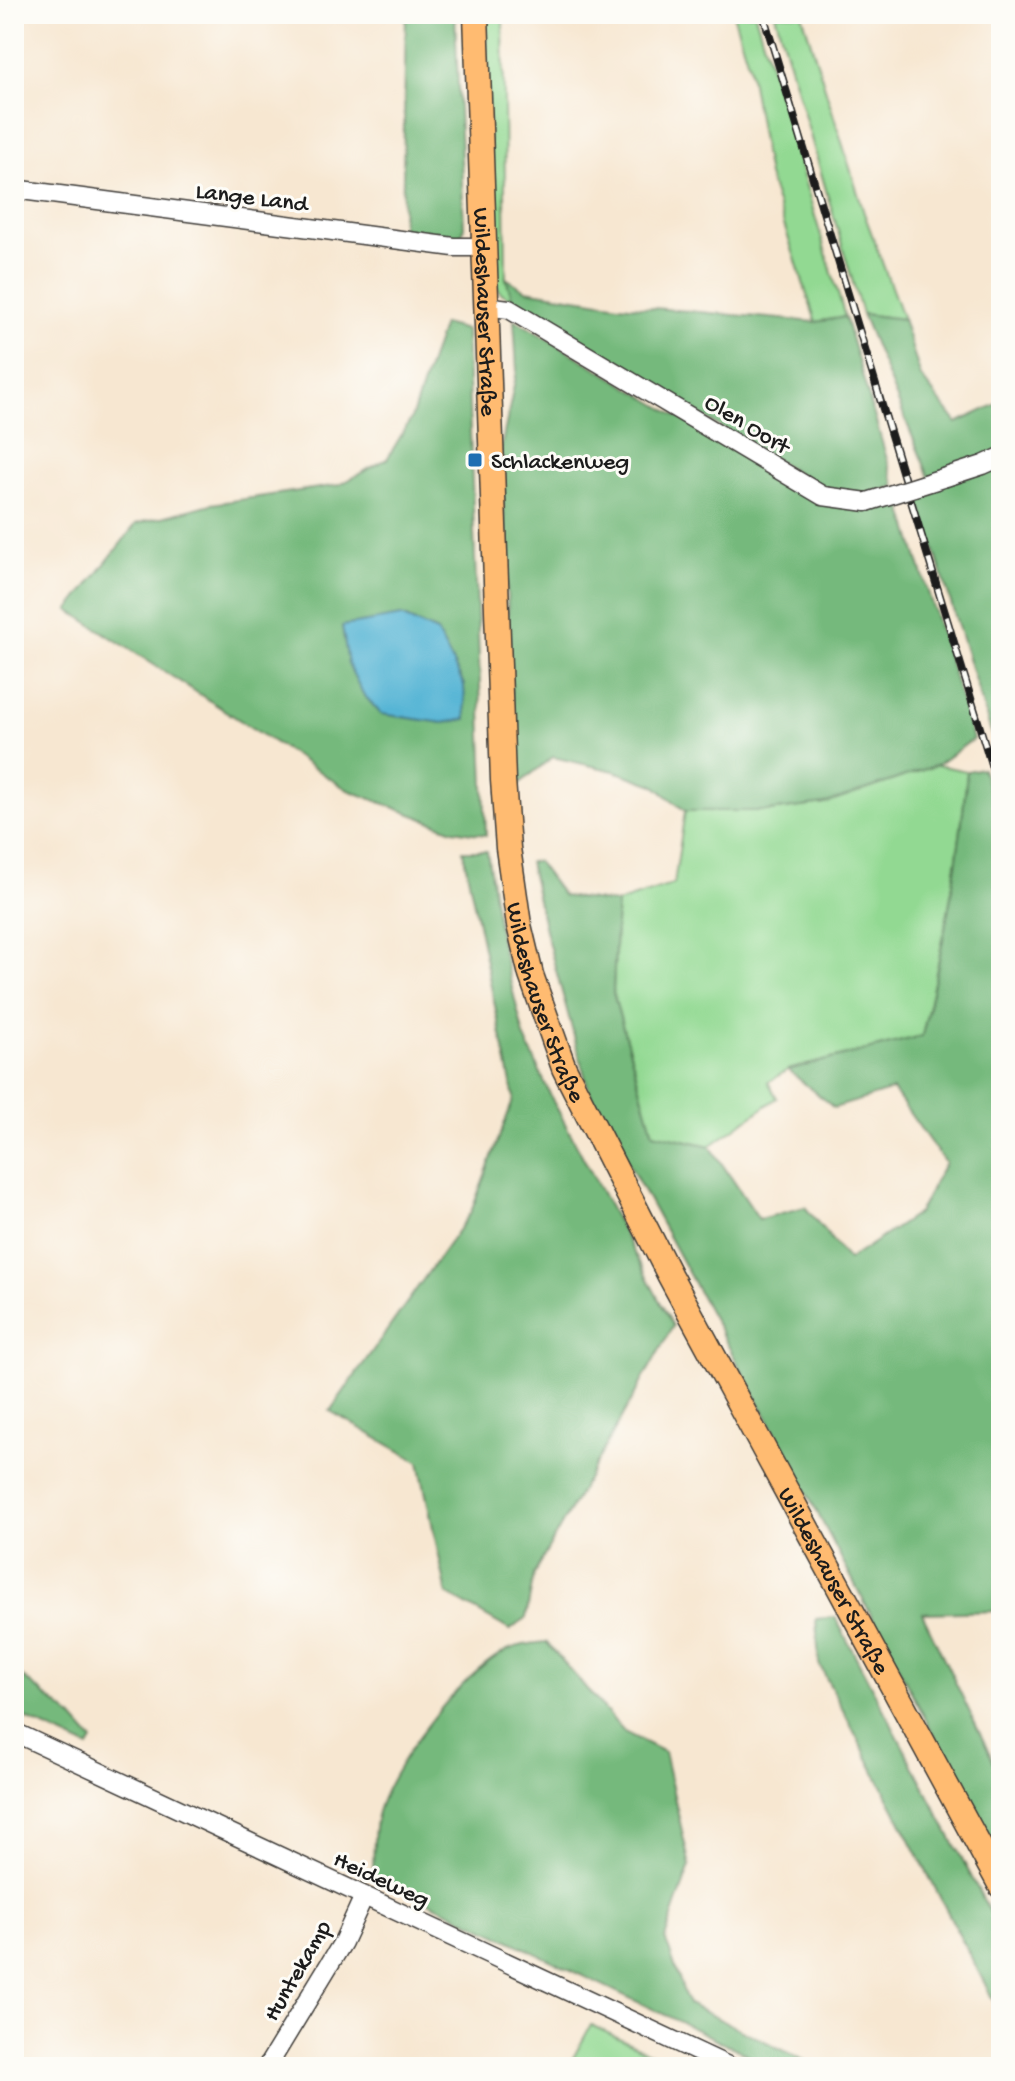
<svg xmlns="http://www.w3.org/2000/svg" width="1015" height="2081" font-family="'Gochi Hand',sans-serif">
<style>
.green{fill:#92d992;stroke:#577a57;stroke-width:2}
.forest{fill:#75b97c;stroke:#486a4c;stroke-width:2;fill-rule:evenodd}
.water{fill:#57b5d5;stroke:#3a6878;stroke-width:2}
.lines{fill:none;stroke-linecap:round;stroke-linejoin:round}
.minor-casing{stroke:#3d3a37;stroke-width:21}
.major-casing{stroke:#3d3a37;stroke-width:27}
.minor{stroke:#fff;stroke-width:18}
.major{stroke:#ffbb71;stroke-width:24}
.rail-casing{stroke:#1c1c1c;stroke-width:8}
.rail{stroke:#fdfcf7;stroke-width:5;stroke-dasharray:15;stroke-linecap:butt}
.minor-bridge-casing{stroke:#3d3a37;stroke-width:21;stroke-linecap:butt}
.minor-bridge{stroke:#fff;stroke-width:18}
.poi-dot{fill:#1f6fb2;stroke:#fdfcf7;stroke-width:3}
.labels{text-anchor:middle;stroke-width:6;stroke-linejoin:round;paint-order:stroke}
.street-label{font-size:24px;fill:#1c1c1c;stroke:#fdfcf7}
.poi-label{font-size:24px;fill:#1c1c1c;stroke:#fdfcf7;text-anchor:start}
</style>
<rect width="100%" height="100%" fill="#fdfcf7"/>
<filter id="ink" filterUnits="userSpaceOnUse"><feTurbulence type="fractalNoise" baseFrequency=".0125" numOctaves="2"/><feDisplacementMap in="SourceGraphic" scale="16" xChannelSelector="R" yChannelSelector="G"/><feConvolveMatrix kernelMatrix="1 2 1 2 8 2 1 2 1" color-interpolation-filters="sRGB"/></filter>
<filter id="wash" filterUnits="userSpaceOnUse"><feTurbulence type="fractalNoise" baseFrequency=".006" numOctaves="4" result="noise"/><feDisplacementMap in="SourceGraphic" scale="32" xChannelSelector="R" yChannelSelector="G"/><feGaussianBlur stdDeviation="1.8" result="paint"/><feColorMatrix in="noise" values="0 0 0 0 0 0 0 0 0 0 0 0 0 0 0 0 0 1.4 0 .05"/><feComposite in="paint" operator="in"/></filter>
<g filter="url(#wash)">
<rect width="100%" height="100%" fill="#f7e7d1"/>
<g class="green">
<path d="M485,14H503L506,278L513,300L500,292L494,282Z"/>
<path d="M733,14H755L845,317L816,322L768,176L749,66Z"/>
<path d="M775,14H802L864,213L903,319L862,314Z"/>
<path d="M937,765L967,771C960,860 942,949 922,1036L788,1070L768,1082L777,1098L710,1146L653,1133L613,993L617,903L674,884L685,811H769L825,804Z"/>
<path d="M591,2025L680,2067H568Z"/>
</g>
<g class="forest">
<path d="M406,14H455L464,228L461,237L452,239L402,231Z"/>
<path d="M506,278L526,290L619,305L816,322L845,317L895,486L868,495L825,489L543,322L513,300Z"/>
<path d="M862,314L903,319L921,377L957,423L1001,402V453L929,477Z"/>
<path d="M514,319L821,502L900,500L973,739L937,765L825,804L769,811H685L654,785L614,771L553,757L515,787L501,448L517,371Z"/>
<path d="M443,324L466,330L486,835L453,830L348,790L69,610L136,524L211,504L339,485L387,459L411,419ZM401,616L437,632L464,685Z"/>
<path d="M1001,465V765L917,493Z"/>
<path d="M982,768L1001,829V1611L922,1613L1001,1777V1863L773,1428L589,1091L545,930L529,862L537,861L563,896L617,903L613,993L653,1133L710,1146L759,1219L805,1207L848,1260L918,1213L945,1163L893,1090L834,1108L788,1070L922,1036C943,949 960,860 967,771Z"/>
<path d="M463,851H487L501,944L524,1036L552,1099L673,1326L534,1574L526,1618L510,1630L447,1594L419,1462L330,1411L471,1212L514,1098Z"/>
<path d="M835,1617L1001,1933V2015L819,1664L816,1619Z"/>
<path d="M546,1642L624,1732L664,1752L690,1866L665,1938L688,2004L818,2067H774L376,1877L373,1869C374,1853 373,1836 376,1820C385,1771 464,1668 510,1649C521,1644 535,1643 546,1642Z"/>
<path d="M14,1670L71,1716L93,1741L89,1748L14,1713Z"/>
</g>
<path class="water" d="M401,616L437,632L464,685L466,719L443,723L381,714L363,694L348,664L342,626Z"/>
</g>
<g filter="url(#ink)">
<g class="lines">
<g class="minor-casing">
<g id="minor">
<path d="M14,189L454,247H484"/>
<path d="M485,306L509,309L823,496L867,502"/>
<path d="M946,477L983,465L1001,457"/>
<path d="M14,1732L730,2067"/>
<path d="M267,2067L343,1942L364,1896"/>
</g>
</g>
<g class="major-casing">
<g id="major">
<path id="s1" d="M476,14L503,780L508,848L519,925L531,975L564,1068L670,1276L1001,1886"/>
</g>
</g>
<use href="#minor" class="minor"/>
<use href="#major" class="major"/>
<g class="rail-casing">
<path id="rail" d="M763,14L1001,797"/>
</g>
<use href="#rail" class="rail"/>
<g class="minor-bridge-casing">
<path id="minor-bridge" d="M867,502L946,477"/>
</g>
<use href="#minor-bridge" class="minor-bridge"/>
</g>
</g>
<rect class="poi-dot" x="467" y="452" width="16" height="16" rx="4"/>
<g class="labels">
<g class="street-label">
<text transform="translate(252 196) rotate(7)" y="8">Lange Land</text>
<text dy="8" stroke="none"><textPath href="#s1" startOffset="298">Wildeshauser Straße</textPath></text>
<text transform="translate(748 423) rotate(31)" y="8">Olen Oort</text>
<text dy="8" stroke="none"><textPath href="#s1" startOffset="994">Wildeshauser Straße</textPath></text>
<text dy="8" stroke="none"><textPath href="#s1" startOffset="1642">Wildeshauser Straße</textPath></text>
<text transform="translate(382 1878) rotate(25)" y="8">Heideweg</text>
<text transform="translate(296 1970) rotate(-60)" y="8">Huntekamp</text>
</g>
<g class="poi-label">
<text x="491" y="468">Schlackenweg</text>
</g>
</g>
<rect width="1015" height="2081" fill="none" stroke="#fdfcf7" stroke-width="48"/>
</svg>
